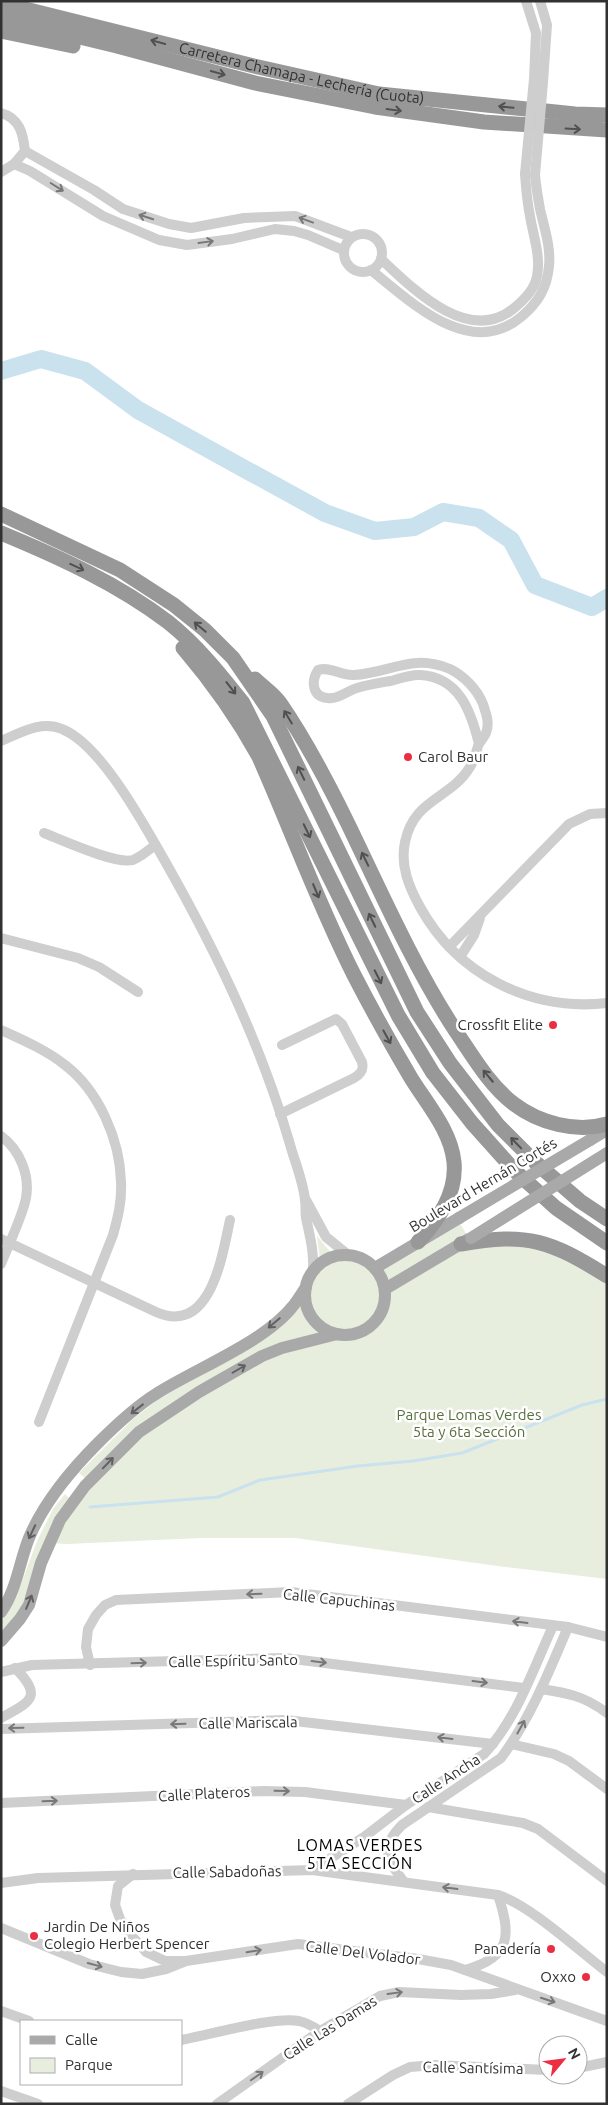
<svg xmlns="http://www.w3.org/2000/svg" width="608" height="2105" font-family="Ubuntu,sans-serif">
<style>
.green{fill:#e7eede}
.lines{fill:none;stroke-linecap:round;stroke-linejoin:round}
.stream{stroke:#cae1ee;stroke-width:3}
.river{stroke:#cae1ee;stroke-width:18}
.minor{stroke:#cecece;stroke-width:10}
.major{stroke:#a9a9a9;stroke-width:12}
.highway{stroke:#989898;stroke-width:15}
.minor-bridge{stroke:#cecece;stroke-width:10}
.major-bridge{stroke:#a9a9a9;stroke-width:12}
.oneway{stroke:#505050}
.oneway2{stroke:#787878}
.oneway3{stroke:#616161}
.poi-dot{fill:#ec2e43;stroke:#fff;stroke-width:2}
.labels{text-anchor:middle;stroke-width:5;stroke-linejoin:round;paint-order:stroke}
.street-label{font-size:15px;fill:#313131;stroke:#fff}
.poi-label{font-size:15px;fill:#313131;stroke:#fff;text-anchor:end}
.park-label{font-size:15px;fill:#556f3b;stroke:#fff}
.neighbourhood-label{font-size:16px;letter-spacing:1px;fill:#000;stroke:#fff}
</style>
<rect width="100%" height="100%" fill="#fff"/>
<g class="green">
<path d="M459,1222L467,1235L384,1284L376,1269Z"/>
<path d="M317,1236L337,1260C409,1255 381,1353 334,1330C324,1325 316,1320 312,1310C306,1293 311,1281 321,1268Z"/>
<path d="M519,1240L607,1276V1579L505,1567L295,1538H202L67,1544L49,1543L87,1480L79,1473L133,1419L159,1399L237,1354L305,1291C305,1310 311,1323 327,1333L244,1366L337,1337L358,1335L370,1329L379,1320L384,1308L386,1291L462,1245Z"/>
<path d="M65,1494L70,1499L27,1602L1,1639V1621L17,1595L37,1541L53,1509Z"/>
</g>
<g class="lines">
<path class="stream" d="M90,1507L218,1497L260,1480L358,1466L413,1461L462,1453L582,1405L607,1399"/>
<path class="river" d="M1,371L41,359L85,371L138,410L252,473L325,513L375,531L414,527L443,512L479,518L511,540L535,585L592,607L607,598"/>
<g class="minor">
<path d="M526,1L536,33L534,79"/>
<path d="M540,1L547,25L543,82"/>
<path d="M1,113C20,118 23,134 25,151L14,164L1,172"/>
<path d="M25,151L94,190L123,209L169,224L191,228L244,218L295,216L351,237"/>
<path d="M14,164L30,171L103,216L159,240L187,245L232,239L275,229L294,231L308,235L343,250"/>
<circle cx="363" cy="253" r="19"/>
<path d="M381,259C413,289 468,345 513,309C523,301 535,289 537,276C541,256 533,235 530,216C527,202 526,188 525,174"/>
<path d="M371,270C411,302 470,360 521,317C538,303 547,288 549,266C551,247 544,227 540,209C538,198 536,186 535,175"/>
<path d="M1,741C20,733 41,720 62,729C97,743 135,809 154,842C209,937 258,1035 289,1141C294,1160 303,1180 305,1200C306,1206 305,1212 306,1218C310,1237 314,1251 313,1270"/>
<path d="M479,744C471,711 459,677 420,675C411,674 399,679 390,681C379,683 367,685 357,688C349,690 340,698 332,698C313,700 310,683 318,670C331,666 341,676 354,675C390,673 412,653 450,669C464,676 477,689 483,704C486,714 490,722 486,733C484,738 480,741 478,746C476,753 474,761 470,767C451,799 414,798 405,842C400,866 409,887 420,907C457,974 530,1012 607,1003"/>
<path d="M44,833C62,840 116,865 133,860C140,857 149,850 155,845"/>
<path d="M1,938L78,958L99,967L138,992"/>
<path d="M449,947L569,824L590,814L607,813"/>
<path d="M460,957L474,935L480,918"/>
<path d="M1,1030C23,1040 46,1050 65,1065C99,1091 120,1140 121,1182C122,1201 118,1217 113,1235L39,1422"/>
<path d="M280,1114L354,1078C361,1074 364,1070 362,1062L342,1024L336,1019L282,1045"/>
<path d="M1,1136C20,1150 30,1175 26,1198C23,1215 8,1246 1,1264"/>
<path d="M306,1200L326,1237L347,1254"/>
<path d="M1,1239L156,1312C211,1336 222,1256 230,1220"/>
<path d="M90,1665L86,1647L88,1629L96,1615L105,1605L116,1600L291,1592L568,1627L607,1637"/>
<path d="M1,1672L32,1665L285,1658L524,1688"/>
<path d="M541,1689C568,1693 584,1696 607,1713"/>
<path d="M1,1718C30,1702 44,1697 15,1668"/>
<path d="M1,1729L286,1720L493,1744"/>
<path d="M511,1744L554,1754L569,1761L607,1789"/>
<path d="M1,1803L263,1791L305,1792L406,1805"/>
<path d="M428,1807L523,1823L538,1829L607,1881"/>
<path d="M312,1870L364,1837L406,1805L484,1754C517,1719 533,1669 553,1626"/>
<path d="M133,1874L118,1886L115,1905L120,1919L130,1934L146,1952L165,1961H183"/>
<path d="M404,1882C387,1859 379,1848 402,1825L501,1758C530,1719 549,1672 568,1627"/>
<path d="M1,1883L38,1878L312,1870L498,1895C530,1905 578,1950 607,1972"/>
<path d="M1,1928L89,1964L121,1972L142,1974L166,1969L186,1961L298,1944L418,1959L451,1965L607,2021"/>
<path d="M465,1970C512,1957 511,1935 498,1895"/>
<path d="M1,2011L29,2021"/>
<path d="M181,2040C209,2035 274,2016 299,2021C307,2023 313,2026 320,2031"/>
<path d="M578,2068L607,2062"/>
<path d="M1,2091L38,2104"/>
<path d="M217,2104L320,2031L380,1996L399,1992L461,1995L491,1994L515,1990"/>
<path d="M348,2104L393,2075L410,2067L434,2065L548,2070"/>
</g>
<g class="major">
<path d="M590,1140L607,1130"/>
<circle cx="345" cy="1295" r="40"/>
<path d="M375,1268L459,1218"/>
<path d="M385,1289L469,1239"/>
<path d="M1,1612C17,1589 19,1563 29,1538C44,1502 71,1470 98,1443C116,1425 135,1407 156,1394C195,1369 265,1342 293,1306C298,1300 302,1293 306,1287"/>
<path d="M1,1641L20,1619L29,1605L41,1563L60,1520L85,1486L139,1432L199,1392L262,1356L282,1348L337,1334"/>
</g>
<g class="highway">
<path id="s1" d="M1,3L254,66L379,94L575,114L607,115"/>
<path d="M1,18L117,46L255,83L375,107L484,122L607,130"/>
<path d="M1,31L73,46"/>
<path d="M1,514L120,570L174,605L205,630L233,658L273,716L417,1012L450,1063L498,1125L535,1162L580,1201L607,1219"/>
<path d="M1,533C59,557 118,584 168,622C197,645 221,675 243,703L398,1015L433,1073L472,1123L515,1171L556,1208L607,1243"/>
<path d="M183,648C212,682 237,717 259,757C291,829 318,904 354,975C372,1010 391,1044 411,1078C427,1104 451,1131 454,1162C457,1194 438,1220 418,1242"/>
<path d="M255,679C263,687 274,694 280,703C311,748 337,800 360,849C389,910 418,973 455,1030C472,1055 489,1085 514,1104C539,1123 576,1133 607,1124"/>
<path d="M461,1244C528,1232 551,1241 607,1276"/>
</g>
<g class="minor-bridge">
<path d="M525,174L534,79"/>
<path d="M535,175L543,82"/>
</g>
<g class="major-bridge">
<path d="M459,1218L590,1140"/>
<path d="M471,1238L607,1153"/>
</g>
</g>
<defs><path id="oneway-shaft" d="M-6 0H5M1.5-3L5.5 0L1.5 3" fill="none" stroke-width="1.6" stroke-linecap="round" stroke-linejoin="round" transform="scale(1.25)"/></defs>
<g class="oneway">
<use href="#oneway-shaft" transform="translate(158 42) rotate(-165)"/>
<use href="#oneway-shaft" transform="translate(218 73) rotate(15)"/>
<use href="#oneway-shaft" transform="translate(506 107) rotate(-174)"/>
<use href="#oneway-shaft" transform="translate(394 110) rotate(8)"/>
<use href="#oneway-shaft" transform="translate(573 129) rotate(3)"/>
<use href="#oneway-shaft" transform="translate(77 567) rotate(25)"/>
<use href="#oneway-shaft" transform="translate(200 627) rotate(-140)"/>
<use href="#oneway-shaft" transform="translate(231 688) rotate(52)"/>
<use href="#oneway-shaft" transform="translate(288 717) rotate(-121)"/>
<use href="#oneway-shaft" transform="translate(301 773) rotate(-116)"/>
<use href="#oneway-shaft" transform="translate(307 831) rotate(64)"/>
<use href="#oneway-shaft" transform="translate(365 859) rotate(-116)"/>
<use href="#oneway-shaft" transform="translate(316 891) rotate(67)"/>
<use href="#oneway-shaft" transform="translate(372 920) rotate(-116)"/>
<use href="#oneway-shaft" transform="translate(378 977) rotate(63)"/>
<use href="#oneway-shaft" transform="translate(387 1037) rotate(61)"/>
<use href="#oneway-shaft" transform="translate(488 1076) rotate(-130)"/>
<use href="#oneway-shaft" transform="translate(516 1143) rotate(-134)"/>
</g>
<g class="oneway2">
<use href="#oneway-shaft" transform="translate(57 187) rotate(32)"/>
<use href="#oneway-shaft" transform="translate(146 217) rotate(-162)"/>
<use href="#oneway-shaft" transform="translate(306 220) rotate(-160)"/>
<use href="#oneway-shaft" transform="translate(206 242) rotate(-8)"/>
<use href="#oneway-shaft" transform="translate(254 1594) rotate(178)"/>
<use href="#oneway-shaft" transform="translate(520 1622) rotate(-173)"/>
<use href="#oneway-shaft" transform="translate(319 1662) rotate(7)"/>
<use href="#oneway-shaft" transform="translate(139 1663) rotate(-2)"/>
<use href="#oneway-shaft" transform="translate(480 1682) rotate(7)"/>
<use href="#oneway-shaft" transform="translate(178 1724) rotate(178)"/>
<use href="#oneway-shaft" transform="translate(521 1727) rotate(-61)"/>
<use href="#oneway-shaft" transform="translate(16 1728) rotate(179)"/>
<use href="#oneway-shaft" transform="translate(445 1738) rotate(-173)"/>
<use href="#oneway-shaft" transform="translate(282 1791) rotate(1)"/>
<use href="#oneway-shaft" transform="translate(50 1801) rotate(-2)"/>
<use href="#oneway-shaft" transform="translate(450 1888) rotate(-173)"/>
<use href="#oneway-shaft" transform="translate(254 1951) rotate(-9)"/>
<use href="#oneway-shaft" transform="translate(95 1965) rotate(15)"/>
<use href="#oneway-shaft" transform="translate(395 1993) rotate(-8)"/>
<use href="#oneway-shaft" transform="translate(548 2000) rotate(18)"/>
<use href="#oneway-shaft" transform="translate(257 2076) rotate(-35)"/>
</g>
<g class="oneway3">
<use href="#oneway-shaft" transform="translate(274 1323) rotate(140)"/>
<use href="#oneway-shaft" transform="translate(239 1369) rotate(-30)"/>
<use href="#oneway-shaft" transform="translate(137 1409) rotate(142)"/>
<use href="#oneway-shaft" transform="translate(108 1463) rotate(-46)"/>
<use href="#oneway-shaft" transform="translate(32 1532) rotate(115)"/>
<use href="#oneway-shaft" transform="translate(29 1602) rotate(-67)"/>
</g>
<g class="poi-dot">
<circle cx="408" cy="757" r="5"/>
<circle cx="553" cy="1025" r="5"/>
<circle cx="34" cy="1936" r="5"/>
<circle cx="551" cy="1949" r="5"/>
<circle cx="586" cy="1977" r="5"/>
</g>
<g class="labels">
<g class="street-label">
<text dy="5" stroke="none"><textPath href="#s1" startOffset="309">Carretera Chamapa - Lechería (Cuota)</textPath></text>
<text transform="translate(483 1185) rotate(-31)" y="5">Boulevard Hernán Cortés</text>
<text transform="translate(339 1600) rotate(6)" y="5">Calle Capuchinas</text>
<text transform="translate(233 1661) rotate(-1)" y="5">Calle Espíritu Santo</text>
<text transform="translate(248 1723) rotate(-1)" y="5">Calle Mariscala</text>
<text transform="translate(446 1779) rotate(-33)" y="5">Calle Ancha</text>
<text transform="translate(204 1794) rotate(-3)" y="5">Calle Plateros</text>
<text transform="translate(227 1872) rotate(-1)" y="5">Calle Sabadoñas</text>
<text transform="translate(363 1953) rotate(7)" y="5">Calle Del Volador</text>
<text transform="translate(330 2028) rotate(-32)" y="5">Calle Las Damas</text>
<text transform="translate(473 2068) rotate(1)" y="5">Calle Santísima</text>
</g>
<g class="poi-label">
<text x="418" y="762" text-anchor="start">Carol Baur</text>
<text x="543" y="1030">Crossfit Elite</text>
<text x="44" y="1932" text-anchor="start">Jardin De Niños<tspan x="44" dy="17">Colegio Herbert Spencer</tspan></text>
<text x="541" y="1954">Panadería</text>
<text x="576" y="1982">Oxxo</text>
</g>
<g class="park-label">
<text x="469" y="1420">Parque Lomas Verdes<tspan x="469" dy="17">5ta y 6ta Sección</tspan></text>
</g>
<g class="neighbourhood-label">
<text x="360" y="1851">LOMAS VERDES<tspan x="360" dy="18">5TA SECCIÓN</tspan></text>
</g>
</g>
<rect width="608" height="2105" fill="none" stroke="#313131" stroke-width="5"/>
<rect x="20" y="2020" width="162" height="65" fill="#ffffff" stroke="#adadad"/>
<rect x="30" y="2036" width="25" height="8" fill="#a9a9a9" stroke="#adadad"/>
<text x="65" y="2045" font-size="15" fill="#313131">Calle</text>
<rect x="30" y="2058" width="25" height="15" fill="#e7eede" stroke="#adadad"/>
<text x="65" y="2070" font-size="15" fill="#313131">Parque</text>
<g transform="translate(563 2060) rotate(61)"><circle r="24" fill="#ffffff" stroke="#adadad"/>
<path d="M0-4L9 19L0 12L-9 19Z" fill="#ec2e43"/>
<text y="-8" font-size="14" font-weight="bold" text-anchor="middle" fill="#313131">N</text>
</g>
</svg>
